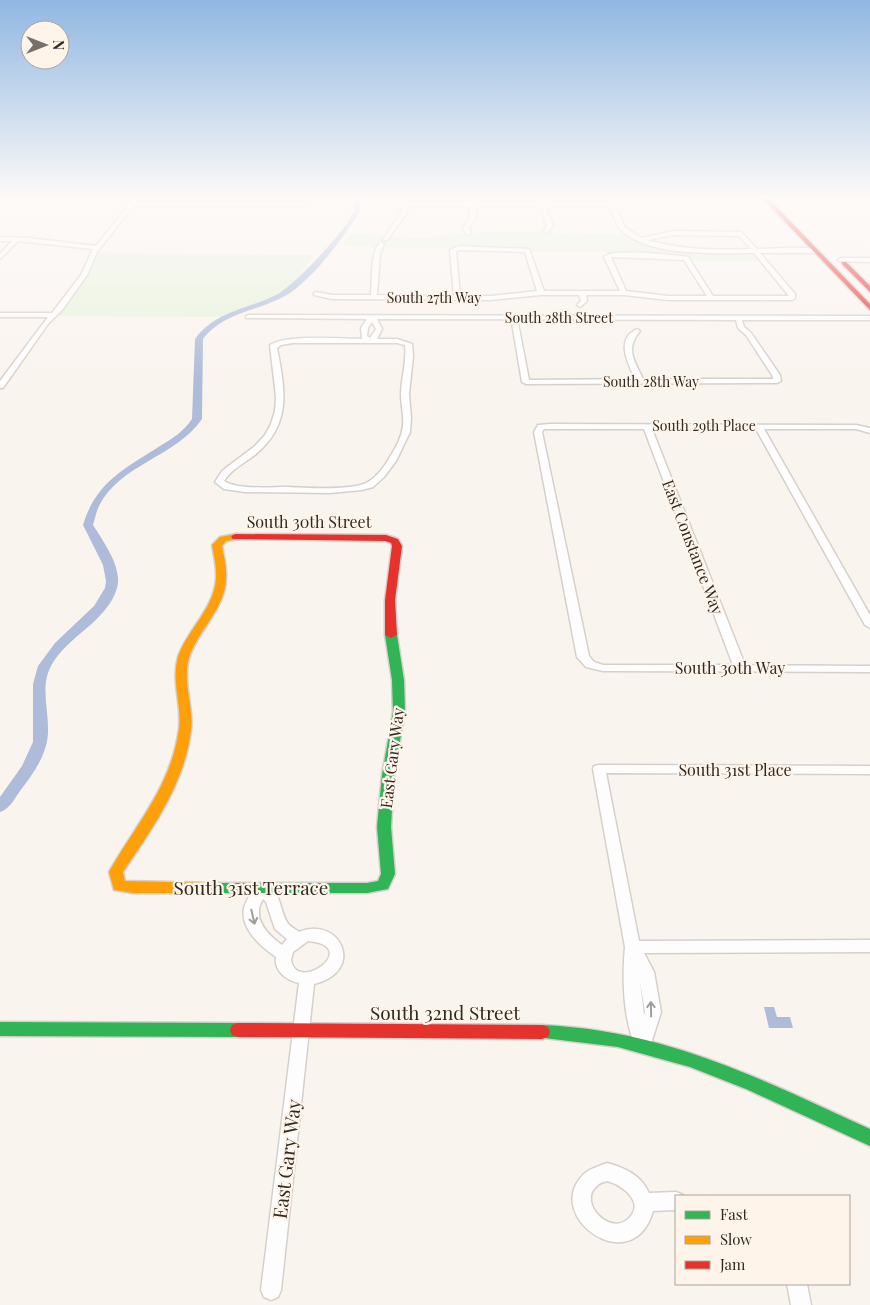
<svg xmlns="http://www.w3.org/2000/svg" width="870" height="1305" font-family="'Playfair Display',serif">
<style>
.green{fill:#e6f2dc}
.water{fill:#aebcd9}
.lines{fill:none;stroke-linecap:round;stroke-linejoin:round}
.canal{fill:#aebcd9;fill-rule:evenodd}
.street-casing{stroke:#d6d0cb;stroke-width:3}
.fast-casing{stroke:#d6d0cb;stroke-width:3}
.slow-casing{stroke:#d6d0cb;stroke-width:3}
.jam-casing{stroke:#d6d0cb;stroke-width:3}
.street{fill:#fefdfd;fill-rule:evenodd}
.fast{fill:#30b455;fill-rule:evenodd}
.slow{fill:#ff9f0a;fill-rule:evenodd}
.jam{fill:#e5322d;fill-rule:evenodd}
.oneway{stroke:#a19e9b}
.labels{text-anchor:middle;stroke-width:4.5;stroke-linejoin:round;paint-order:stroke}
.far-street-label{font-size:14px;fill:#2f2923;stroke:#fff4ea}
.street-label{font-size:16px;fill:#2f2923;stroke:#fff4ea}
.near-street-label{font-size:19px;fill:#2f2923;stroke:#fff4ea}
</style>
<rect width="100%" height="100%" fill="#faf4ef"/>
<g class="green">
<path d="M547,231L567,235L629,234L641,240L688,250L757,251L764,261H687L685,258L609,255L605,252H529L527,250L342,246L351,234L422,238L468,233Z"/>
<path d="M94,252L132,254L315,255L289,287L283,292L221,317L52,316L70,294Z"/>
</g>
<path class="water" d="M764,1007H774L777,1017H790L793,1028H769Z"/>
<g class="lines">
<path class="canal" d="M354,197H360V211L358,215C339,242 317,274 290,293C262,311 224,311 203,339L202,419C176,457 120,464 99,506C96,512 95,519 93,525C103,541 123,568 117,588C107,622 67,636 51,666C40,686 49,711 48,733C47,755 33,774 20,791C15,798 9,810 0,812V797L22,766L33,742V684L38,666L55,643L94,606L105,588L106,581L103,565L83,525C96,482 124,469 160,446C172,439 184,431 192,419L195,339C215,311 249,309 278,294C295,284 347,230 353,212C355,208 354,202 354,197Z"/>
<g class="street-casing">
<g id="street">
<path d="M134,197H140L135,202H310L313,204L310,206H133L97,252L87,275L63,309L48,324L3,388H0V381L48,317H0V313H52L81,275L93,249L18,241L0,259V254L12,241H0V237L29,238L96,246L128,206L125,205V203L130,202Z"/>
<path d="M405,202H611L614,204L625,227L641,238L674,231L741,232L757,249C773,249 807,245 820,251L817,253H760L795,294V298L792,300H668L624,295H586L587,301L580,307L577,305L581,301L579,295H541L491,300L332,299L314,295V293L316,292L332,295H371C372,282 370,250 381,242L384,244L380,254L377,295L454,296L450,250L459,246L529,249L544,291H620L604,257C612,248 675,255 688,257L713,296H789L754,253C716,253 656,257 624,233C616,227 613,214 609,206H546L553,226L547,233L544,231L547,226L541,206H476V217L469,229L471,233L468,235L463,229L470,217V206H407V213L387,240H383L401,213L402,204ZM674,235L739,236L751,249C716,250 681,250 647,240ZM459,250L525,252L537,291L491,296H460L456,251ZM611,257L684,260L707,296H668L626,291Z"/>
<path d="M841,258H870V262L839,261L838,260Z"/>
<path d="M248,315L870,316V320H742L744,327L751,333L780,375L781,381L777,383L526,384L522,382L512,323L515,321L518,323L529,380L635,379C628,363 615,339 637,329L640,331C625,349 634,360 643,379H773L772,375L746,335L738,328L736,320L377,319L382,329L377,339H397L412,344L413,356L409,394L411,418L410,432L396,461L384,477L373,487L362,490L330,493L245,492L224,489L215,482L222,471L255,446L265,435L271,424L275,411L276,397L270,345C288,334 340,339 362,339L361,328L367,319L246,318V316ZM372,322L376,329L370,338L367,336L368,328ZM293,343H397L405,345C407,362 401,378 401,395C401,405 404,415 403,425C402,437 396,447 390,457C385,466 377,477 368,482C353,491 306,488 288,487C270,487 238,490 224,481C230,470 246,462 256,454C292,424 285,389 277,348L281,345Z"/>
<path d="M550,424L856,425L870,428V433L856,429H764L870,615V628L865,625L756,429H652L745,665L870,666V672L603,671L586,667L577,657L534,432L538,425ZM544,429H644L733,665H603L594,662L589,656L542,432Z"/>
<path d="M599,765L870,766V774L606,773L639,941L870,940V952L644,953L654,972L661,1012L649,1050L643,1052L637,1050C623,1021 622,978 625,947L593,769L594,766ZM640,981L645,1012L644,1015Z"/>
<path d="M263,883C281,888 279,909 287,922C289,926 295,929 299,932C341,915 366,972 314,984L281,1290L278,1297L271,1300L264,1297L261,1290L299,983C286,980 274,971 276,957C261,947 240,928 244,909C245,900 253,891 258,884ZM263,899L266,902L275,929L287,939L282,945C267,934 251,918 263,899ZM308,941C363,946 297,995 291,960L293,952Z"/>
<path d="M607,1163C625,1168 641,1175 649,1193L676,1192L683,1195V1196H676V1210L653,1211C633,1281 542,1217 583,1175C588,1169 600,1166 607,1163ZM607,1181C623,1185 646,1203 628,1219C610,1236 577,1202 597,1186C599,1183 604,1182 607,1181Z"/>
<path d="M787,1284H807L811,1305H791Z"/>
</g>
</g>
<g class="fast-casing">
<g id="fast">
<path d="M391,632L397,635L404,680L405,712L394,775L391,827L395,874L388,889L367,893H213L208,892L206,888L208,884L213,883H367L378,881L381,874L377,827L382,775L393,712L392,680L385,635Z"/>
<path d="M0,1022L238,1023L244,1025L246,1030L244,1035L238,1037L0,1036Z"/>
<path d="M542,1025C665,1030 761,1079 870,1129V1146L746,1089L690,1067L618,1047L536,1037L534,1032L536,1027Z"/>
</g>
</g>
<g class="slow-casing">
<path id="slow" d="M236,534L239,535L241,537L239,539L226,541L222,546C224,557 227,568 226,579C225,609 198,630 189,658C182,682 194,706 191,730C185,783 152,829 123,872L125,881L213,883L218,884L220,888L218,892L213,893H133L114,890L109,872C136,824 171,787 179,729C182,705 171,681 178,657C187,630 214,609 216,579C217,568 214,556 212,545L220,537Z"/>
</g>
<g class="jam-casing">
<g id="jam">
<path d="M761,197H767L870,304V310Z"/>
<path d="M842,262H846L870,286V292L842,264Z"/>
<path d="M236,534L386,535L398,539L402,546L395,600L397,635L391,638L385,635V600L392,546L391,543L385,541L233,539L231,537L233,535Z"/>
<path d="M238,1023L542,1025L548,1027L550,1032L548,1037L542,1039L238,1037L232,1035L230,1030L232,1025Z"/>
</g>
</g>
<use href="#street" class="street"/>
<use href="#fast" class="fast"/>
<use href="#slow" class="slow"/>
<use href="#jam" class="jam"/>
</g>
<defs><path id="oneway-shaft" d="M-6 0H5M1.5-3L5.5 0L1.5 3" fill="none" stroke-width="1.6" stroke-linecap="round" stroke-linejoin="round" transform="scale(1.25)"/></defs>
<g class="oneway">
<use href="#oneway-shaft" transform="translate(253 917) rotate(77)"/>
<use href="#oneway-shaft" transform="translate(651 1009) rotate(-91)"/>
</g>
<linearGradient id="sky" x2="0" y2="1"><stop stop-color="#91b7e2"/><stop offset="0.52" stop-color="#fdfaf8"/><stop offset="1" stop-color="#fdfaf8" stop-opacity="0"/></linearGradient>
<rect width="870" height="380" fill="url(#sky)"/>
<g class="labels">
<g class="far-street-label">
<text x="434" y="303">South 27th Way</text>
<text x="559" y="323">South 28th Street</text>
<text x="651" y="387">South 28th Way</text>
<text x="704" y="431">South 29th Place</text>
</g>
<g class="street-label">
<text x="309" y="528">South 30th Street</text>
<text transform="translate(693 547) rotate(69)" y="6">East Constance Way</text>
<text x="730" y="674">South 30th Way</text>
<text transform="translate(392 758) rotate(-83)" y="6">East Gary Way</text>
<text x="735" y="776">South 31st Place</text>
</g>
<g class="near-street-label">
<text x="251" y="895">South 31st Terrace</text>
<text x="445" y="1020">South 32nd Street</text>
<text transform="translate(287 1159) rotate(-83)" y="7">East Gary Way</text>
</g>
</g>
<rect x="675" y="1195" width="175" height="90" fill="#fff4ea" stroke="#aca39a"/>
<rect x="685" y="1211" width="25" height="8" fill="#30b455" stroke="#aca39a"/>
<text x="720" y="1220" font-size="15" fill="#2f2923">Fast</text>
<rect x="685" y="1236" width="25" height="8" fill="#ff9f0a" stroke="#aca39a"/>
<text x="720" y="1245" font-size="15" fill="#2f2923">Slow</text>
<rect x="685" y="1261" width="25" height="8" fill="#e5322d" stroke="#aca39a"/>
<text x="720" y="1270" font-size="15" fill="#2f2923">Jam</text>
<g transform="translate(45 45) rotate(90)"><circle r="24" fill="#fff4ea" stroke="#aca39a"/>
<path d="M0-4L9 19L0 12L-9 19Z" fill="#76706a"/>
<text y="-8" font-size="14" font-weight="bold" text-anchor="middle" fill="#2f2923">N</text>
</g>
</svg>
